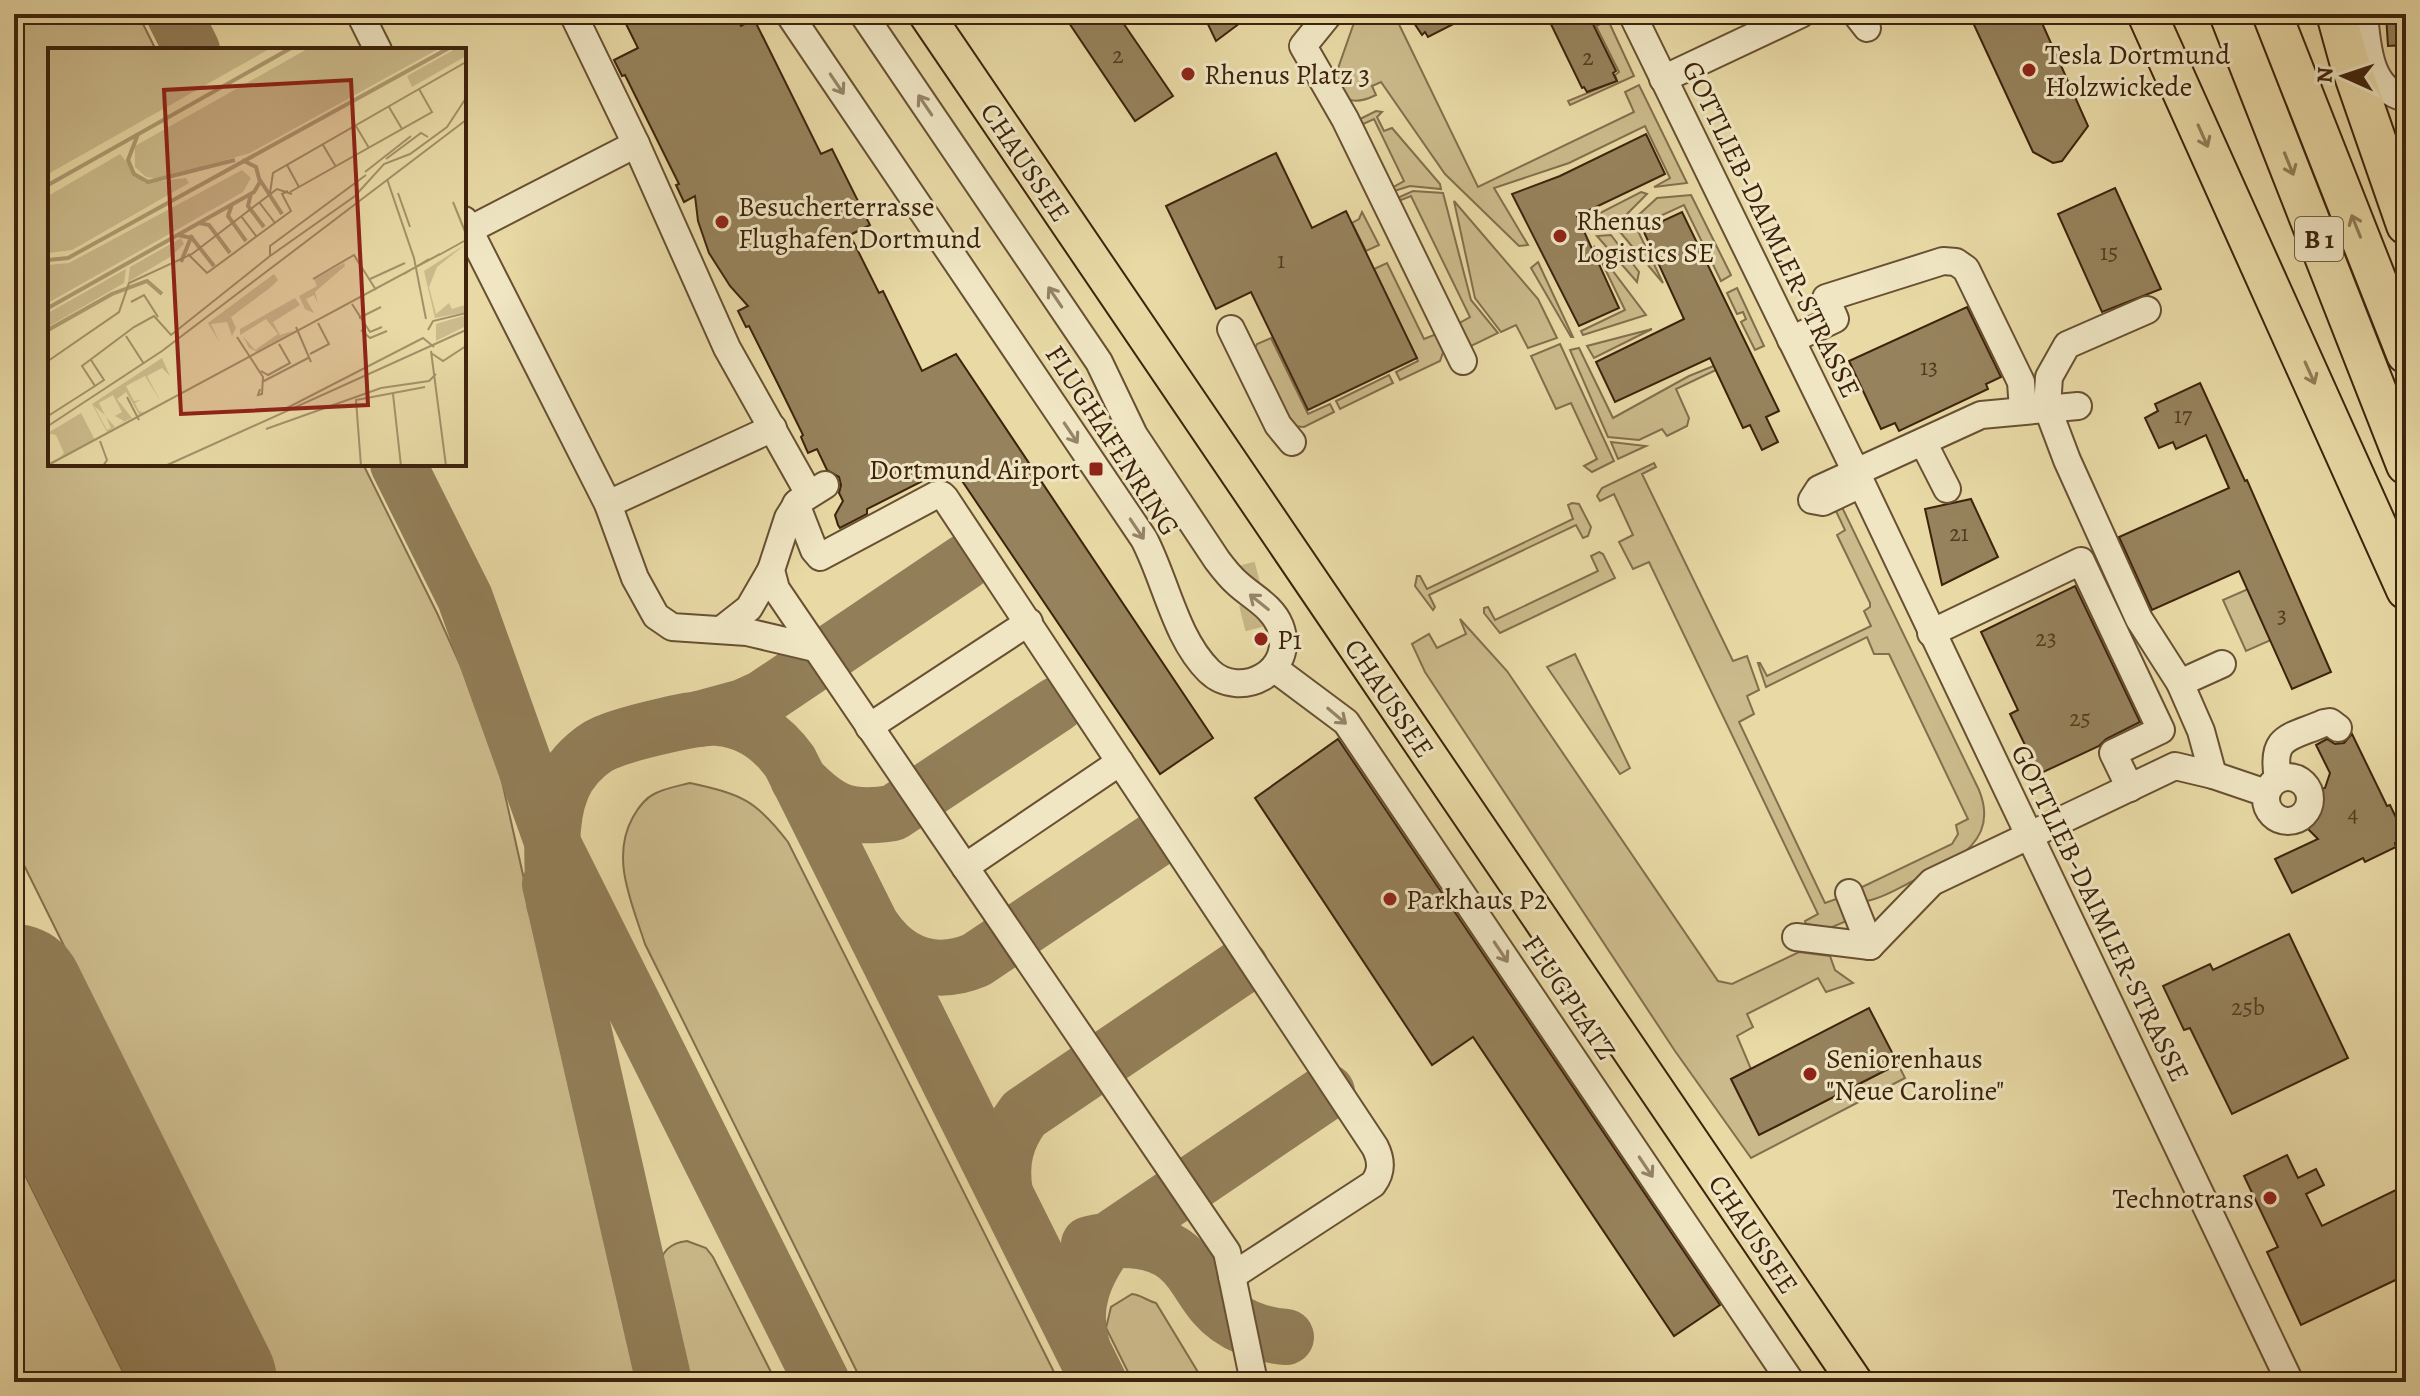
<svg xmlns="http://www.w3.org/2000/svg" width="2420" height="1396" font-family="Alegreya,serif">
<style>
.green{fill:#cbba8b;stroke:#846e4c;stroke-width:2}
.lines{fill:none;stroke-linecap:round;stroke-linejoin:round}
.taxiway{stroke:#927e58;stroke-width:56}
.runway{stroke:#927e58;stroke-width:140}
.building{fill:#96825c;stroke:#3d230c;stroke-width:2}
.minor-tunnel{stroke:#c6b586;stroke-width:26;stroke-dasharray:26 13;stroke-linecap:butt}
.minor-casing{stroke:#685032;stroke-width:30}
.major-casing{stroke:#3d230c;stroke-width:38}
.highway-casing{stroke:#3d230c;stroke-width:42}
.minor{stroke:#f0e6c4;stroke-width:26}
.major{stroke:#e8d9a5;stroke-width:34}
.highway{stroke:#e8d9a5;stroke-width:38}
.oneway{stroke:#968468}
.oneway2{stroke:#927e58}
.poi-dot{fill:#8f2418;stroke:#f0e6c4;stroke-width:3}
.labels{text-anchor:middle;stroke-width:6;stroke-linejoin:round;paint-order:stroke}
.number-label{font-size:24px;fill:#533b20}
.shield{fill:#f0e6c4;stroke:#735e43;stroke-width:2}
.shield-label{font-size:26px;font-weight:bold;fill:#3d230c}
.poi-label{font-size:28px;fill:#3d230c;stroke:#f0e6c4;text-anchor:start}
.street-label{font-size:28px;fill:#3d230c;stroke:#f0e6c4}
.inset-river{fill:none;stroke:#ae9b71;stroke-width:4}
.inset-road{fill:none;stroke:#a49068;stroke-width:2}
.view{fill:#8f2418;fill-opacity:0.15;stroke:#8f2418;stroke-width:4}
.inset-edge{fill:none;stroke:#3d230c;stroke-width:4}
</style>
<rect width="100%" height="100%" fill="#e8d9a5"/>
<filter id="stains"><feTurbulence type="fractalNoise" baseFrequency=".0025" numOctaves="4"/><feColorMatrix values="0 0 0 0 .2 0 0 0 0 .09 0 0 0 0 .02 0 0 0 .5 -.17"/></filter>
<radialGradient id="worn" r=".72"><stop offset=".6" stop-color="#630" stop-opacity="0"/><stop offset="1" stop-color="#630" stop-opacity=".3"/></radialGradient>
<g class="green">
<path d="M14,14H138L156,50H50V464H363L437,613L463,671L501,777L637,1382H280L14,845Z"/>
<path d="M1360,14H1394L1478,187L1634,112L1625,92L1639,85L1687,183L1654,187L1670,178L1645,126L1569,163L1494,188L1528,245L1519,246L1445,174L1381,82L1372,86L1376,95C1351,107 1341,101 1336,74L1355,20Z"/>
<path d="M1608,20L1634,76L1570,105L1568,101L1617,81L1615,75L1619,72L1596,26Z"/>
<path d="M1376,111L1382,112L1377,117L1384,131L1392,128L1440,184L1441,189L1410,186L1391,192L1390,189L1404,181L1374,119L1361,125L1358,120Z"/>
<path d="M1413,191L1443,193L1471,300L1498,333L1467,348L1456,325L1470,317L1411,196L1396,202L1395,199Z"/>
<path d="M1641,192L1647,194L1618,223L1596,215Z"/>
<path d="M1691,195L1731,275L1721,281L1684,205L1636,227L1663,283L1620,232L1657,198Z"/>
<path d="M1454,201L1538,299L1557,338L1528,348L1516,325L1501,332L1475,298Z"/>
<path d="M1362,212L1379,245L1366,251L1352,223L1359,219Z"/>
<path d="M1611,235L1639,272L1637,282L1597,236Z"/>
<path d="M1594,246L1646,315L1583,335L1581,331L1625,310Z"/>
<path d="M1538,262L1573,337H1571L1531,268Z"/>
<path d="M1387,263L1424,339L1439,333L1445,347L1440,361L1400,380L1396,372L1418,361L1374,269Z"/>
<path d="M1737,288L1764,346L1755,350L1741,322L1746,319L1743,312L1737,314L1727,293Z"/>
<path d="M1652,329L1594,358L1587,346Z"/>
<path d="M1271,338L1308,414L1330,404L1334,412L1304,427L1293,426L1254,350L1257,344Z"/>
<path d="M1560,344L1614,461L1592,472L1584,466L1597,459L1571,403L1556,409L1531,356Z"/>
<path d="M1579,348L1613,418L1689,376L1716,365L1718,369L1676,389L1689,418L1687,426L1667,436L1662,429L1639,440L1608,437L1570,350Z"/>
<path d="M1389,375L1393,383L1340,409L1336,401Z"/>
<path d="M1611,442L1646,446L1618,459Z"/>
<path d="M1654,463L1656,467L1642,474L1733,661L1747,656L1759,690L1747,696L1754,714L1739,722L1825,903L1839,898L1849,920L1830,928L1806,924L1805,921L1818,914L1649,562L1633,569L1619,542L1633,535L1614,494L1600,501L1597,496L1602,488Z"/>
<path d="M1839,501L1979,790C2001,844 1950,863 1911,882C1897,889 1881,899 1866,901L1859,892L1862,887L1952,844L1958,834L1956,825L1968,819L1889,654H1874L1867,637L1766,687L1758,663H1760L1767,676L1871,626L1864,611L1870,607V603L1837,535L1845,530L1835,509Z"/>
<path d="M1572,503L1579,504L1591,527L1588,536L1583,538L1576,525L1429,595L1435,607L1433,610L1415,586L1417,576H1420L1427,589L1573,519L1568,505Z"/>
<path d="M1599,552L1603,554L1615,578L1500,633L1484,613V608L1488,607L1495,620L1598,571L1591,556Z"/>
<path d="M2248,589L2271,640L2246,651L2223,600Z"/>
<path d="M1460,619L1507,671L1718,981L1732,984L1799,952L1830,956L1835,970L1853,983L1826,992L1818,978L1747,1014L1753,1027L1737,1036L1751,1069L1731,1079L1759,1135L1898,1064L1905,1078L1751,1158L1675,1051L1425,672L1412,644L1429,634L1437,648L1466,634Z"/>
<path d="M1575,654L1630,768L1620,774L1547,667Z"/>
<path d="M690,783C741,794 756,800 788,842L1059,1382H862L645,944C632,903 610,858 633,817C638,808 644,799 654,794C665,788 678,786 690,783Z"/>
<path d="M14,1153L128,1382H14Z"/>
<path d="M687,1241L706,1248L713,1257L776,1382H680L658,1268C662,1251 670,1243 687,1241Z"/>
<path d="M1132,1294C1142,1295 1147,1301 1156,1303L1204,1382H1133L1106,1328L1111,1307Z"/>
</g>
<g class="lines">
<g class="taxiway">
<path d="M174,14L192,50"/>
<path d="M398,464L465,598L553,844L822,1382"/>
<path d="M699,719L743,707L763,698L965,562"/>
<path d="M798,779C830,812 847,820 893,813L1056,705"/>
<path d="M550,884L664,1382"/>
<path d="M554,903C553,862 546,813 568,776C577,762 594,746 610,741C630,733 698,716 718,718C748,720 773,738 790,762L1099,1382"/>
<path d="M874,929C899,965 936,977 976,960L1155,840"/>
<path d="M1005,1193C1000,1163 1005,1139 1024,1114L1241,967"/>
<path d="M1089,1244C1121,1237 1163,1237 1186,1265C1197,1277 1204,1293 1215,1305C1232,1325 1261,1335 1286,1337"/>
<path d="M1082,1346C1070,1306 1085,1271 1109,1240L1327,1092"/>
</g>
<path class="runway" d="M14,994L207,1382"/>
</g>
<g class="building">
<path d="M621,14H735L741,26L754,19L821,154L832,149L870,225L850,235L879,293L883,291L922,371L956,354L1213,738L1160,774L952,466L867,509V514L840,528L838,525L835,515L843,501L839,493L841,485L839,477L827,470L817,449L808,453L801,437L803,435L778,384L749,326L746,327L738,311L748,306L730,286L709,253L698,221L695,196L684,202L676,185L679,184L625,75L622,76L614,60L638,48Z"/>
<path d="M1063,14H1117L1173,96L1135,121Z"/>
<path d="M1203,14H1252L1216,41Z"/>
<path d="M1408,14H1473L1428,37L1425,32L1422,35Z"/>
<path d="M1546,14H1588L1616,71L1613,73L1617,81L1587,92L1584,87L1582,88Z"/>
<path d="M1969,14H2038L2088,126L2062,161L2053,163L2033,152Z"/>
<path d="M2386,14H2406V45L2388,46Z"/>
<path d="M1646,134L1665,174L1577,216L1619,308L1579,326L1512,194L1560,176Z"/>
<path d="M1276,153L1312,228L1346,211L1417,358L1308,410L1251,292L1216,309L1166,206Z"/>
<path d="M2115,188L2161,289L2102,312L2058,214Z"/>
<path d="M1682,212L1779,411L1766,417L1778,442L1762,450L1750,425L1743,428L1710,358L1615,402L1596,362L1684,319L1643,230Z"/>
<path d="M1967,307L2001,377L1986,384L1988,389L1899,431L1895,423L1881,429L1849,361Z"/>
<path d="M2200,383L2245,481L2247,480L2331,672L2292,689L2239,571L2152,610L2119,537L2229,488L2206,435L2176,449L2173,442L2159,448L2145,418L2158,411L2155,404Z"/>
<path d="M1971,499L1998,557L1942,585L1925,509Z"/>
<path d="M2075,586L2140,722L2106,739L2099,746L2039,774L2010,714L2018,710L1981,632Z"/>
<path d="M2352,734L2387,806L2390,805L2402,830L2398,831L2402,839L2395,843L2396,847L2365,862L2363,858L2292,893L2275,859L2318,839L2306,827L2320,789L2325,788L2330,773L2316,745L2327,739L2335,744L2344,743Z"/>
<path d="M1338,739L1720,1305L1674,1336L1473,1037L1432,1065L1255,798Z"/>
<path d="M2289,934L2348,1058L2232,1114L2190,1028L2184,1030L2163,986L2210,964L2213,970Z"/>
<path d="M1869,1008L1898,1064L1759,1135L1731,1079Z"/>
<path d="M2287,1155L2298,1178L2316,1169L2324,1185L2306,1194L2322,1226L2406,1185V1275L2301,1325L2267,1252L2278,1247L2244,1176Z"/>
</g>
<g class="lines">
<path class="minor-tunnel" d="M1242,565L1261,639"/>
<g class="minor-casing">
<g id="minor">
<path d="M360,14L378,50"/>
<path d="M573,14L636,144L727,348L809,494"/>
<path d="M789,14L1144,539C1166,581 1175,637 1209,671C1240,701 1297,672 1280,626C1272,606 1252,597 1237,583C1229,576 1223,568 1217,560L1134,435L1099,362L863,14"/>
<path d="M1329,14L1303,46L1345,119L1463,361"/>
<path d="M1632,14L1856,472L2290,1382"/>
<path d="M1856,14L1867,28"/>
<path d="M2364,14C2367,45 2369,91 2406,98"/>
<path d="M1663,79L1801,14"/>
<path d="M464,220L608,504L635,578L656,616L672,627L747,632L815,648"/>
<path d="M469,230L636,144"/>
<path d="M2147,310L2067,345L2049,377L2047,407L2067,460L2139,619L2180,683L2201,731L2213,775"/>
<path d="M1231,329L1278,425L1292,442"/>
<path d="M1791,340L1835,319L1826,298L1943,261L1956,262L1966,269L2021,382L2023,410"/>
<path d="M1923,442L1947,489"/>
<path d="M1861,484L1823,502L1812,500L1819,489L1981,415L2078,406"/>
<path d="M825,485L798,502L788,518L771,570L776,589L1227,1252L1254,1382"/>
<path d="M608,504L773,428"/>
<path d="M796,504L814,550L820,557L936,495H942L945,498L1375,1147C1382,1161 1382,1172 1373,1184L1232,1276"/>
<path d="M721,630L749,608L771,570"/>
<path d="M1931,633L2081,561L2161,730L2113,753L2130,788"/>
<path d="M1275,669L1346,722L1791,1382"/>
<path d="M2180,683L2222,664"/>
<path d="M869,727L1029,622"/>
<circle cx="2288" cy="799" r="22"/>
<path d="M2278,778C2270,735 2290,738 2324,723L2330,722L2338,728"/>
<path d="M965,867L1120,762"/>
<path d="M1849,893L1870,946"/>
<path d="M1796,937L1870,946"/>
<path d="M1870,946L1932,882L2175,766L2213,775L2266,793"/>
</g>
</g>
<g class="major-casing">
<path id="major" d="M926,14L1855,1382"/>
</g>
<g class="highway-casing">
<g id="highway">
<path d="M2147,14L2406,590"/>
<path d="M2229,14L2406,465"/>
<path d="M2272,14L2406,354"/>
<path d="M2336,14L2349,61L2406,225"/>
</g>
</g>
<use href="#minor" class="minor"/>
<use href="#major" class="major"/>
<use href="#highway" class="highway"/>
</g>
<defs><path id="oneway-shaft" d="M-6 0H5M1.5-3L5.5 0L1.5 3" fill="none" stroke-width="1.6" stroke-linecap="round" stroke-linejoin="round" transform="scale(2)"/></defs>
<g class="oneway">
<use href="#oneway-shaft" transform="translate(837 84) rotate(56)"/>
<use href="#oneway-shaft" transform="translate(925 105) rotate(-124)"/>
<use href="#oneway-shaft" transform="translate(1055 297) rotate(-124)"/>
<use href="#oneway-shaft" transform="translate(1071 433) rotate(56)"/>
<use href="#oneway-shaft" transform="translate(1137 529) rotate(56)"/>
<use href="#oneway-shaft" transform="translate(1259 602) rotate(-141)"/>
<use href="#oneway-shaft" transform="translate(1337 716) rotate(40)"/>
<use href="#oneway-shaft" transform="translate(1501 952) rotate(56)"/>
<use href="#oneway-shaft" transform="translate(1646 1167) rotate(56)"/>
</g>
<g class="oneway2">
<use href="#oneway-shaft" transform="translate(2203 136) rotate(66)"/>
<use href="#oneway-shaft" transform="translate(2289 164) rotate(68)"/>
<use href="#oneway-shaft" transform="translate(2356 226) rotate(-112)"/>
<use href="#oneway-shaft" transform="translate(2310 373) rotate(66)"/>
</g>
<g class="poi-dot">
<circle cx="2029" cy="70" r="8"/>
<circle cx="1188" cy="74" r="8"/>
<circle cx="722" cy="222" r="8"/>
<circle cx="1560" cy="236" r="8"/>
<rect x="1088" y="461" width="16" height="16" rx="4"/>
<circle cx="1261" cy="639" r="8"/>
<circle cx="1390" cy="899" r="8"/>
<circle cx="1810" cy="1074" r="8"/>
<circle cx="2270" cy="1198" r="8"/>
</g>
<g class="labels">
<g class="number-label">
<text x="1118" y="63">2</text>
<text x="1588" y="65">2</text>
<text x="2109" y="260">15</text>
<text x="1281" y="268">1</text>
<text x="1929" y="375">13</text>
<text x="2183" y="423">17</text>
<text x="1959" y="541">21</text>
<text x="2282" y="623">3</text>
<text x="2046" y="646">23</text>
<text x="2080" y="726">25</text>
<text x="2353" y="821">4</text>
<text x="2248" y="1015">25b</text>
</g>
<rect class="shield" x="2295" y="217" width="48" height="44" rx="6"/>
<g class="shield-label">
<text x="2319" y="248">B 1</text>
</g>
<g class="poi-label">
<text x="2045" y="64">Tesla Dortmund<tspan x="2045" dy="32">Holzwickede</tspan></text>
<text x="1204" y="84">Rhenus Platz 3</text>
<text x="738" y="216">Besucherterrasse<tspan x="738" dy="32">Flughafen Dortmund</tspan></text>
<text x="1576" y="230">Rhenus<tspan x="1576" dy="32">Logistics SE</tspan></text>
<text x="1080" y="479" text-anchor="end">Dortmund Airport</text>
<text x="1277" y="649">P1</text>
<text x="1406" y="909">Parkhaus P2</text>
<text x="1826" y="1068">Seniorenhaus<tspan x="1826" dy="32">"Neue Caroline"</tspan></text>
<text x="2254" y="1208" text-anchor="end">Technotrans</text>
</g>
<g class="street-label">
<text transform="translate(1026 162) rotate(56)" y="10">CHAUSSEE</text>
<text transform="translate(1772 229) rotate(64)" y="10">GOTTLIEB-DAIMLER-STRASSE</text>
<text transform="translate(1113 440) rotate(57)" y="10">FLUGHAFENRING</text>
<text transform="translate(1390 698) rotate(56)" y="10">CHAUSSEE</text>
<text transform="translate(2101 913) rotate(64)" y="10">GOTTLIEB-DAIMLER-STRASSE</text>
<text transform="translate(1570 997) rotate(56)" y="10">FLUGPLATZ</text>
<text transform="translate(1754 1234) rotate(56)" y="10">CHAUSSEE</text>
</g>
</g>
<g transform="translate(48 48)">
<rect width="418" height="418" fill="#e8d9a5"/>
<path d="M0,0H223L0,126ZM261,0H392L202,105L111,131L98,129L87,119V98ZM409,0H418V8L364,39L359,28ZM72,106L96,135L138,130L141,135L24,202L0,205V148ZM194,122L203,130L195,144L0,255V217L21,215ZM133,190L136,196L122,209L80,234L82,219ZM418,196L389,219L381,239L388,266L401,255L404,261L417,257L418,264L387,270L376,223ZM296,215L297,218L267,244L270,256L266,247L258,251L266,265L257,261L251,248L269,238L266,231ZM78,221L76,235L0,279V265ZM226,226L230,232L223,239L183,269L188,280L184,288L179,274L163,276L172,295L160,275ZM247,250L252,257L225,274L232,287L248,282L209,304L201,300L195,288L207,302L230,286L218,271L192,287V281ZM418,267V278L388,293V276ZM114,310L122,328L114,320L99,328L113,354L97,328L78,338L86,353L93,352L87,355L91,363L98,365L92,368L78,344L69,351L84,370L69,377L76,373L67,368L74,364L65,347L51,355L57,367L46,358L59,382L63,380L58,369L67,379L59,384L44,356ZM33,365L47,392L12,409L16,405L8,387L0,385Z" fill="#cbba8b"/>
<path class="inset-river" d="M90,86L80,112L86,126L100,134L187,112M212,132L234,166M0,137L243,0M203,145L200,158L216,179M184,156L180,168L198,193M151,175L161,177L182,205M130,187L144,190L166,218M0,212L20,210L401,0M133,214L144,187M0,260L206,144L212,134L208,119L194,112M0,282L64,246L99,233L114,246"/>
<path class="inset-road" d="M341,59L354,81M308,78L321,100M275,97L288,119M338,111L373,85L380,89M239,117L251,139M317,124L363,88M339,131L366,210L378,271M242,144L384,64L371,41M222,145L225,125L418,14M350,145L362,179M211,154L227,175M405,154L418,186M193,168L208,188M140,206L159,225L243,163L234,146L240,143M391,207L418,192M222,208L307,148L336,116L362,106L399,79L418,50M222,208V198L318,127M356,226L381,211M265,231L306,207L328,242M322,231L357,215M83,254L96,247L110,269M304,256L322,284L334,279M311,270L333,259M248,279L263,314M313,282L322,290L339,283M380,282L385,273L418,265M78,288L96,316M189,289L215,329L214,346L210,347L212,341M383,303L398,418M383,305L395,313L418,298M262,306L281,296L270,275M43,312L56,332L47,338M0,313L71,264L81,235L144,206L229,141L244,146M213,323L220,327L242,315L231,296M214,334L262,309M345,346L353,418M79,349L91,372M237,361L375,290L386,299M0,368L47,338L34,318L86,279L106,268L123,287L222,208M0,378L114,303L418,72M218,381L333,340L381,333L388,326M52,393L59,412L55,418M0,417L392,206M117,418L418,282M313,418L308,352L377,339"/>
<path class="view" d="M303,32L320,357L133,366L116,42Z"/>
<rect width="418" height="418" class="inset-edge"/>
</g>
<rect width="2420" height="1396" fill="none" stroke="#e8d9a5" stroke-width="48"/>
<rect x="16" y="16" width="2388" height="1364" fill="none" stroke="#3d230c" stroke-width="4"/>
<rect x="24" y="24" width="2372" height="1348" fill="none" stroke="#3d230c" stroke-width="2"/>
<g transform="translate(2344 76) rotate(273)" stroke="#f0e6c4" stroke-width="6" paint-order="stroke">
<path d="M0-6L14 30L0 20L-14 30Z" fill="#3d230c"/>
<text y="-12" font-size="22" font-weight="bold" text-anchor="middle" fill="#3d230c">N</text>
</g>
<rect width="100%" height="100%" filter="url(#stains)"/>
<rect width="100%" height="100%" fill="url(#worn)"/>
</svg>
